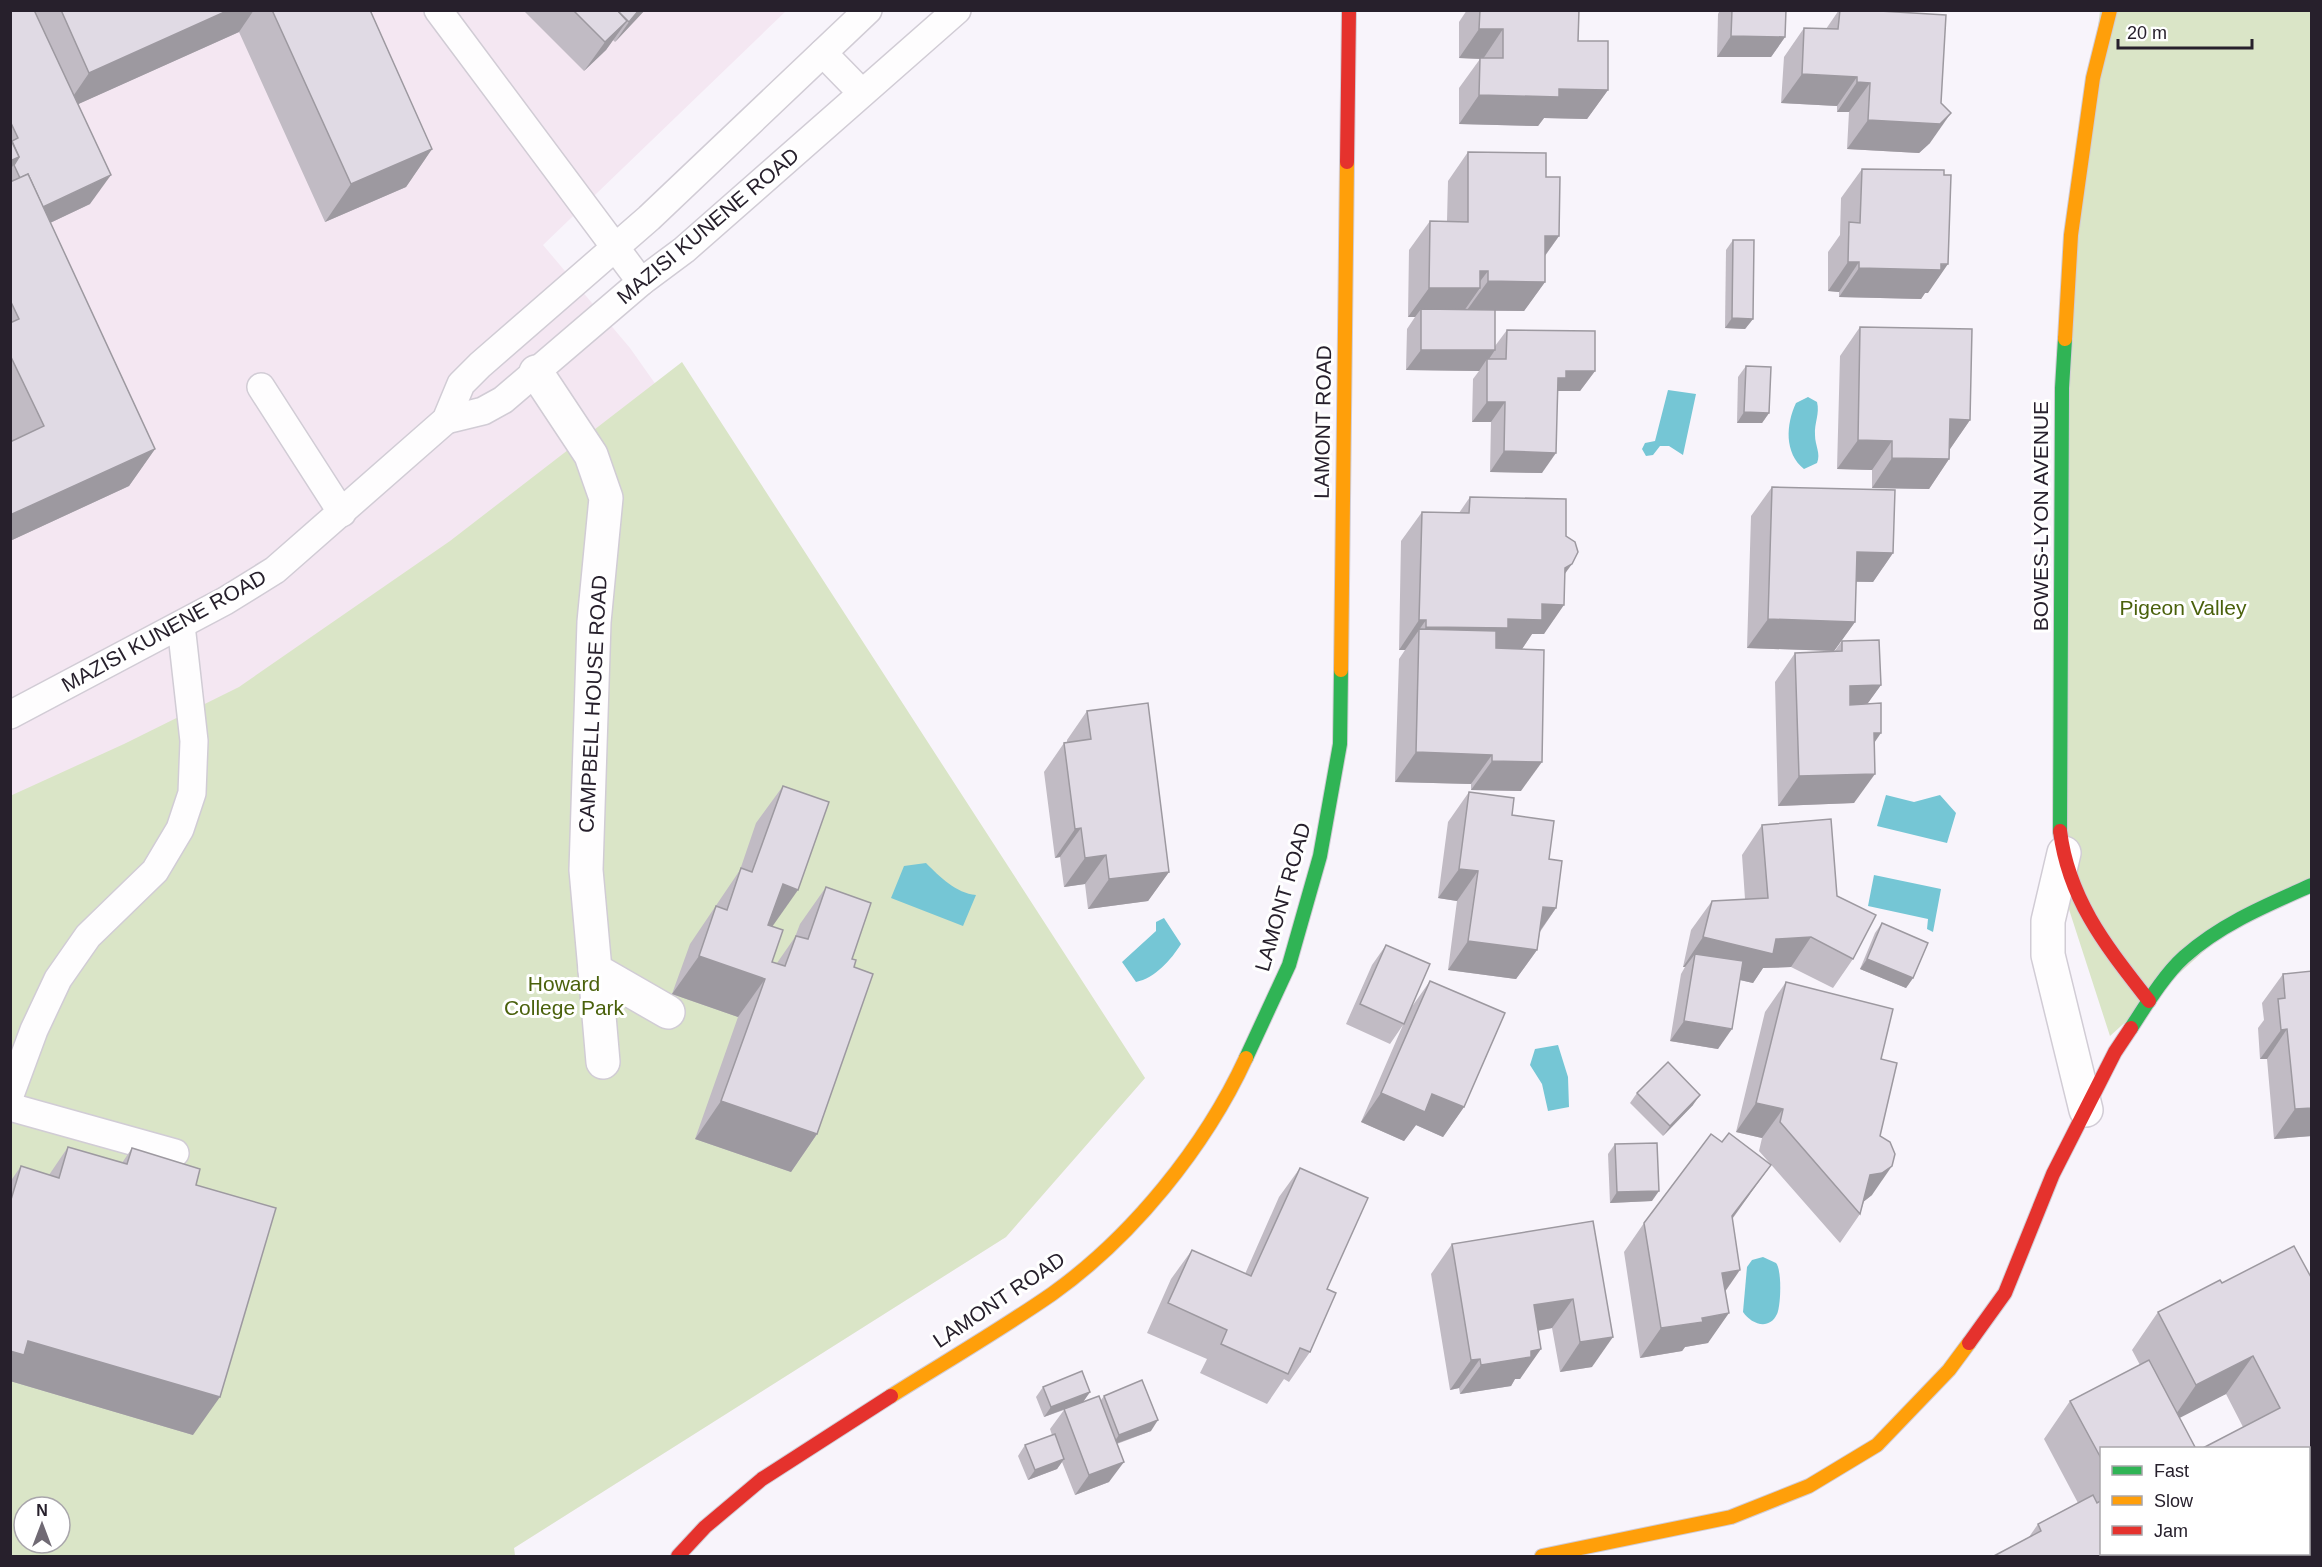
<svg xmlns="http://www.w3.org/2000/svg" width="2322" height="1567" font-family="Arial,sans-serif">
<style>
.education{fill:#f4e7f2;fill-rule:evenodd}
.green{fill:#dae5c7;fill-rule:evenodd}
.water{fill:#75c6d5}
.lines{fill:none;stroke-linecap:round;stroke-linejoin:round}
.lane-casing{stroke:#d1ccd5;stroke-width:30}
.street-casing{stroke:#d1ccd5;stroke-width:36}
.fast-casing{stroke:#d1ccd5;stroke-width:16}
.slow-casing{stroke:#d1ccd5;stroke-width:16}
.jam-casing{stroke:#d1ccd5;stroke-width:16}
.lane{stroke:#fefdfe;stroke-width:27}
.street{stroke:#fefdfe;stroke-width:33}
.fast{stroke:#30b455;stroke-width:14}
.slow{stroke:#ff9f0a;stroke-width:14}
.jam{stroke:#e5322d;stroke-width:14}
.wall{fill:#c1bbc4}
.shaded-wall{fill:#9d99a0}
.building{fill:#e0dae4;stroke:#9d99a0;stroke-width:1.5}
.labels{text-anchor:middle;stroke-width:6;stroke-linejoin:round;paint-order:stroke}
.street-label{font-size:21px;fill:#27202c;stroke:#fff}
.park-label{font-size:21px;fill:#4a610c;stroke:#fff}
</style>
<rect width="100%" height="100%" fill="#f8f4fb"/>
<path class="education" d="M11,11H786L543,245L630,348L1145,1078L1006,1237L514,1548L515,1556H11ZM24,1507H60V1543H24Z"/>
<g class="green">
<path d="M2100,11H2311V882L2256,904L2110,1036L2053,860L2056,356Z"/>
<path d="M682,362L1145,1078L1006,1237L514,1548L515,1556H11L10,796L124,744L239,687L450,541ZM24,1507H60V1543H24Z"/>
</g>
<g class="water">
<path d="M1668,390L1696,394L1683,455L1669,446H1660L1653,455L1646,456L1642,449L1645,443L1655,441Z"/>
<path d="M1808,397L1817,402C1820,414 1814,423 1815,435C1815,446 1821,453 1817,463L1804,469C1784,453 1786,424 1796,403Z"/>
<path d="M1886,795L1914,802L1940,795L1956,813L1947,843L1877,826Z"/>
<path d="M926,863C940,877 956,893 976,895L963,926L891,898L904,866Z"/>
<path d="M1874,875L1941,889L1933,932L1927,929L1928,919L1868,906Z"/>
<path d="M1164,918L1181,944C1171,960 1155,978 1136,982L1122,962L1156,931V922Z"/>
<path d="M1558,1045L1568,1077L1569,1107L1548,1111L1542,1084L1530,1065L1535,1049Z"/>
<path d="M1763,1257L1776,1263C1782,1270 1781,1305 1777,1314C1769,1331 1751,1324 1743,1312L1747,1267L1752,1260Z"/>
</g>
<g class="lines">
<g class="lane-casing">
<g id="lane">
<path d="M438,10L641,282"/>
<path d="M823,53L862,93"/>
<path d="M261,387L342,513"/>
<path d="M446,420L483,411L503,400L641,282L684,250L957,10"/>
<path d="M10,715L225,601L275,570L446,420L461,384L480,365L649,218L868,10"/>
<path d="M10,1095L34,1030L58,979L88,936L155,871L180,829L192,793L194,741L181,625"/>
<path d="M10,1107L175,1153"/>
</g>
</g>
<g class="street-casing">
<g id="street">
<path d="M536,372L591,455L606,498L594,622L586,870L595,970L668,1012"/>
<path d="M2064,853L2048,921V955L2086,1110"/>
<path d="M595,970L603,1062"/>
</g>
</g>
<g class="fast-casing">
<g id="fast">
<path d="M2060,831L2062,388L2065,339"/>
<path d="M2131,1028C2146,1005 2164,975 2184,957C2221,924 2267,905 2312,885"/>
<path d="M1246,1058L1289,965L1320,856L1340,744L1341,670"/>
</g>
</g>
<g class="slow-casing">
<g id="slow">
<path d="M2065,339L2071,235L2093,78L2110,10"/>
<path d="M1341,670L1347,162"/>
<path d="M891,1396C945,1362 1000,1330 1052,1294C1132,1237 1205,1147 1246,1058"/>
<path d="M1542,1556L1731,1517L1809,1486L1877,1445L1949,1370L1969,1343"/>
</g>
</g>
<g class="jam-casing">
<g id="jam">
<path d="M1347,162L1349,10"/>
<path d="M2060,831C2069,901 2107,947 2149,1001"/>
<path d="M1969,1343L2005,1293L2053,1174L2115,1052L2131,1028"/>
<path d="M678,1556L705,1527L762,1479L891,1396"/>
</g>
</g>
<use href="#lane" class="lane"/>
<use href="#street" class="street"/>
<use href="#fast" class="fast"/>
<use href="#slow" class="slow"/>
<use href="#jam" class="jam"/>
</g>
<g class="wall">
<path d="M10,10H370L432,149L406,187L325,222L239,32L78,104L90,204L50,223L155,449L129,486L10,541Z"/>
<path d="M523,10H645L615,42L613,40L606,50L584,71Z"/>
<path d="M1467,10H1579L1578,41L1608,90L1587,119L1544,118L1538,126L1459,124V88L1480,59L1459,58V22Z"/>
<path d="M1720,10H1786L1785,37L1771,57H1717L1718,14Z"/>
<path d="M1839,10H1863L1930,143L1919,153L1847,149L1849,112H1837V106L1781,103L1784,57L1804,28L1826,29Z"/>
<path d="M1468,152L1546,177L1559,236L1545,256V282L1524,311H1495V346L1507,330L1595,371L1580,391H1557L1542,473L1490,472L1491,422H1472L1473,379L1479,371L1406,370L1407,329L1415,317H1408L1409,250L1430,221H1447L1448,181Z"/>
<path d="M1862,169L1928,293H1925L1921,299L1839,297V292L1828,291V252L1840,235L1841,198Z"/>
<path d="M1733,240L1753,319L1745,329L1725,328L1726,250Z"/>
<path d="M1860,327L1970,420L1950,449L1949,459L1929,489L1872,488V470L1837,469L1840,356Z"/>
<path d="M1746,366L1769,413L1762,423H1737L1738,377Z"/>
<path d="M1772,487L1893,553L1873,582H1856L1855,622L1834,651L1747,648L1751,516Z"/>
<path d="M1470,497L1565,574L1544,634H1532L1522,649L1521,791L1471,790V784L1395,782L1399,659L1405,650H1399L1401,541L1422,512L1459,513Z"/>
<path d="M1842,641L1881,685L1867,704L1874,743L1854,803L1778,806L1775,682L1795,653L1834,652Z"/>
<path d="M1087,711L1169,872L1148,901L1088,909L1085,884L1064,887L1060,857L1055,858L1044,772L1064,743L1067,742V740Z"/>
<path d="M783,786L772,927V962L777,963L795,937L800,924L826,887L852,959L854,967L817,1134L791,1172L695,1139L738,1017L672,994L690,944L740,870L756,823Z"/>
<path d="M1469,792L1512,815L1549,859L1556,908L1540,932L1537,950L1516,979L1448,970L1457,901L1438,898L1448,822Z"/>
<path d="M1762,825L1837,896L1853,959L1833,988L1791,967L1763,968L1753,983L1740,980L1718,1049L1670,1041L1681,974L1685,967H1683L1691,930L1712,901L1745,899L1742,855Z"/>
<path d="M1882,923L1913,978L1906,988L1860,969L1875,933Z"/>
<path d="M1386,945L1411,1008L1430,981L1464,1107L1443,1137L1416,1125L1404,1141L1361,1122L1403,1025L1390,1044L1346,1024L1372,965Z"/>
<path d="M2283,974L2312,1136L2274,1139L2267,1059H2260L2258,1028L2264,1020L2262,1003Z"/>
<path d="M1786,982L1881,1059L1880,1136L1872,1195L1864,1201L1860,1214L1840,1243L1759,1151L1762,1138L1736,1132L1765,1012Z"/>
<path d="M1637,1093L1693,1105L1663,1136L1630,1103Z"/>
<path d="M1615,1144L1652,1201L1610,1203L1608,1154Z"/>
<path d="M68,1147L122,1163L132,1148L196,1185L193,1435L10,1381V1182L21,1166L49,1175Z"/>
<path d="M1300,1168L1327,1289L1310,1352L1289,1382L1284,1379L1267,1404L1200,1373L1207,1359L1147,1333L1171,1279L1192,1250L1245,1274L1279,1197Z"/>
<path d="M1750,1194L1733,1218L1725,1291L1708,1343L1685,1347L1682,1351L1640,1358L1624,1252L1644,1223Z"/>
<path d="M1593,1221L1592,1367L1560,1372L1552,1328L1538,1331L1520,1379H1515L1511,1386L1460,1394L1459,1388L1450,1390L1431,1274L1452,1244Z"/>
<path d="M2312,1279V1544L2308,1545V1449L2243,1427L2226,1394L2102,1449V1554L2029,1537L2038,1524L2078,1503L2044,1439L2070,1401L2140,1365L2132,1350L2158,1312L2222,1283Z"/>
<path d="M1043,1387L1090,1392L1083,1402L1101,1400L1104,1396L1151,1431L1117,1444L1109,1482L1075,1495L1062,1462L1057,1469L1028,1480L1018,1456L1025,1445L1052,1435L1050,1429L1064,1410L1044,1417L1036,1397Z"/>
</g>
<g class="shaded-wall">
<path d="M229,10H254L239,32L63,111L89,73Z"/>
<path d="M639,10H645L615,42L629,22Z"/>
<path d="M1918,10H1933L1932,12Z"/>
<path d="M627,21L606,50L584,71L605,42Z"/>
<path d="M1479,29H1503L1483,59L1459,58Z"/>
<path d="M1731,36L1785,37L1771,57H1717Z"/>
<path d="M1802,74L1857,77L1837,106L1781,103Z"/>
<path d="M1857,82L1870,83L1849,112H1837Z"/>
<path d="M1559,89L1608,90L1587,119L1544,118L1538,126L1459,124L1479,95Z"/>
<path d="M1951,113L1930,143L1919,153L1847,149L1868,120Z"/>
<path d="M432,149L406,187L325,222L351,184Z"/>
<path d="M19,157L10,170V161Z"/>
<path d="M111,175L90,204L14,240L35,211Z"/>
<path d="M1545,236H1559L1538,265Z"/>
<path d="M1848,262H1859L1839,292L1828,291Z"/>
<path d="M1948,264L1928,293H1925L1921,299L1839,297L1859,268Z"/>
<path d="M1480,271H1488L1475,288H1480L1459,318L1421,309L1415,317H1408L1429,288Z"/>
<path d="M1488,281L1545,282L1524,311L1467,310Z"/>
<path d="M1732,318L1753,319L1745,329L1725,328Z"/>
<path d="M1421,350H1495L1487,362V359L1479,371L1406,370Z"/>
<path d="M1566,371H1595L1580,391H1556L1558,378Z"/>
<path d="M1487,402H1505L1491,422H1472Z"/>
<path d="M1744,412L1769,413L1762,423H1737Z"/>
<path d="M1950,419L1970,420L1950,449Z"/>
<path d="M1858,440L1892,441L1872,470L1837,469Z"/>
<path d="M155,449L129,486L10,541V515Z"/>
<path d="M1504,451L1556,453L1542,473L1490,472Z"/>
<path d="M1892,458L1949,459L1929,489L1872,488Z"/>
<path d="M1857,552L1893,553L1873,582L1836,581Z"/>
<path d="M1572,564L1551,593L1565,568Z"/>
<path d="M1542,604L1564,605L1544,634H1532L1522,649L1487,658L1419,637L1426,627L1508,619Z"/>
<path d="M1768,619L1855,622L1834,651L1747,648Z"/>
<path d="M1419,620H1426L1405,650H1399Z"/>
<path d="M1881,685L1860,714L1829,715L1850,686Z"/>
<path d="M1874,733H1881L1861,762Z"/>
<path d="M1416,752L1492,755L1471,784L1395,782Z"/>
<path d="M1492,761L1542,762L1521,791L1471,790Z"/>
<path d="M1875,774L1854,803L1778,806L1799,776Z"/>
<path d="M1081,828L1060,857L1055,858L1075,829Z"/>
<path d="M1106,855L1085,884L1064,887L1085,858Z"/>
<path d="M1459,869L1478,871L1457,901L1438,898Z"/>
<path d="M1169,872L1148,901L1088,909L1109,879Z"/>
<path d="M783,884L798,890L772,927L756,922Z"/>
<path d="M1543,907L1556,908L1535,938Z"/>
<path d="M1703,937L1776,939L1811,937L1791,967L1763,968L1753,983L1692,969L1695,954L1685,967H1683Z"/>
<path d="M1468,941L1537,950L1516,979L1448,970Z"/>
<path d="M699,956L765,979L738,1017L672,994Z"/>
<path d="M1867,959L1913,978L1906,988L1860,969Z"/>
<path d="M1684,1021L1732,1029L1718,1049L1670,1041Z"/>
<path d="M2287,1029L2267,1059H2260L2281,1030Z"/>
<path d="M1381,1093L1432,1094L1464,1107L1443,1137L1416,1125L1404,1141L1361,1122Z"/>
<path d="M1700,1095L1693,1105L1663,1136L1670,1126Z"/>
<path d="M721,1101L817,1134L791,1172L695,1139Z"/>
<path d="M1756,1103L1783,1109L1762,1138L1736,1132Z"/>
<path d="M2312,1108V1136L2274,1139L2295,1109Z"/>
<path d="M1771,1165L1750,1194L1712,1246L1732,1216Z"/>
<path d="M1892,1166L1872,1195L1862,1203L1870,1175Z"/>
<path d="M1659,1191L1652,1201L1610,1203L1617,1192Z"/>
<path d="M1740,1270L1720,1299L1722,1273Z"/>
<path d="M1573,1299L1552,1328L1513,1335L1534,1305Z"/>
<path d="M1729,1313L1708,1343L1685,1347L1682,1351L1640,1358L1661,1328L1702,1318Z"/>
<path d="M1613,1337L1592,1367L1560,1372L1580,1342Z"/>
<path d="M28,1341L220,1397L193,1435L10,1381V1351Z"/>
<path d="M1541,1349L1520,1379H1515L1511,1386L1460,1394L1481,1365L1531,1351Z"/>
<path d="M2253,1356L2226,1394L2170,1423L2196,1385Z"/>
<path d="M1480,1359L1459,1388L1450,1390L1471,1360Z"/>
<path d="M1090,1392L1083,1402L1044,1417L1051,1407Z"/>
<path d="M1158,1420L1151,1431L1112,1445L1119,1435Z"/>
<path d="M1064,1459L1057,1469L1028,1480L1035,1470Z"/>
<path d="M1124,1462L1109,1482L1075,1495L1089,1475Z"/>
</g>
<g class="building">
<path d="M10,10H34L111,175L43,207L28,174L20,178L14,165L19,157L12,141L18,138L10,121Z"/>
<path d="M61,10H229L89,73Z"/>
<path d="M272,10H370L432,149L351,184Z"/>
<path d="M573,10H617L627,21L605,42Z"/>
<path d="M617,10H639L629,22Z"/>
<path d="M1480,10H1579L1578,41H1608V90L1559,89V97L1479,95L1480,58H1503V29H1479Z"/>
<path d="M1732,10H1786L1785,37L1731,36Z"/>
<path d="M1840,10H1863L1946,15L1941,103L1951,113L1940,124L1868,120L1870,83L1857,82V77L1802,74L1804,28L1838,29Z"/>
<path d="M10,138L19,157L10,161Z"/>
<path d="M1468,152L1546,153V177H1560L1559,236H1545V282L1488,281V271H1480V288H1429L1430,221L1468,222Z"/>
<path d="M1862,169L1944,170V175H1951L1948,264H1941V270L1859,268V262H1848L1849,222L1860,223Z"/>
<path d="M28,174L155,449L10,515V442L44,426L10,355V323L19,319L10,300V182Z"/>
<path d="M1733,240H1754L1753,319L1732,318Z"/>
<path d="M1421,309L1495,310V350H1421Z"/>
<path d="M1860,327L1972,329L1970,420L1950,419L1949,459L1892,458V441L1858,440Z"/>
<path d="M1507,330L1595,331V371H1566V378H1558L1556,453L1504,451L1505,402H1487V359H1506Z"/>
<path d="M1746,366L1771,367L1769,413L1744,412Z"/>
<path d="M1772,487L1895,490L1893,553L1857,552L1855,622L1768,619Z"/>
<path d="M1470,497L1566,499V536L1575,542L1578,552L1572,564L1565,568L1564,605L1542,604V620L1508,619V628L1426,627V620H1419L1422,512L1469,513Z"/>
<path d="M1419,629L1496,631V648L1544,650L1542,762L1492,761V755L1416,752Z"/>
<path d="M1879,640L1881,685L1850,686V705L1881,703V733H1874L1875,774L1799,776L1795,653L1842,651V641Z"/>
<path d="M1148,703L1169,872L1109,879L1106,855L1085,858L1081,828L1075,829L1064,743L1091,739L1087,711Z"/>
<path d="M783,786L829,802L798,890L783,884L768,925L783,930L772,962L785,966L796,936L808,939L826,887L871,903L852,959L856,960L854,967L873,974L817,1134L721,1101L765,979L699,956L716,906L727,910L741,868L752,872Z"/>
<path d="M1469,792L1514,798L1512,815L1554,821L1549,859L1562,861L1556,908L1543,907L1537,950L1468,941L1478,871L1459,869Z"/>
<path d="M1831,819L1837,896L1876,915L1853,959L1811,937L1776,939L1773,954L1703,937L1712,901L1768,898L1762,825Z"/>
<path d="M1882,923L1928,943L1913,978L1867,959Z"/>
<path d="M1386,945L1430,964L1404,1024L1360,1004Z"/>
<path d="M1695,954L1743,961L1732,1029L1684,1021Z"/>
<path d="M2312,971V1108L2295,1109L2287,1029L2281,1030L2278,999L2285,998L2283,974Z"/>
<path d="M1430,981L1505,1013L1464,1107L1432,1094L1425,1112L1381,1093Z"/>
<path d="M1786,982L1893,1009L1881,1059L1897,1063L1880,1136L1890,1142L1895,1154L1892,1166L1882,1173L1870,1175L1860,1214L1780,1122L1783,1109L1756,1103Z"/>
<path d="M1668,1062L1700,1095L1670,1126L1637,1093Z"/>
<path d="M1729,1133L1771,1165L1732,1216L1740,1270L1722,1273L1729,1313L1702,1318L1703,1322L1661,1328L1644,1223L1711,1134L1722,1142Z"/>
<path d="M1657,1143L1659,1191L1617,1192L1615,1144Z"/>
<path d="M68,1147L127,1164L132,1148L200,1169L196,1185L276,1208L220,1397L28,1341L24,1355L10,1351V1203L21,1166L59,1178Z"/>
<path d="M1300,1168L1368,1198L1327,1289L1336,1293L1310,1352L1300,1348L1288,1374L1221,1344L1227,1330L1168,1303L1192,1250L1251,1276Z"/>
<path d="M1593,1221L1613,1337L1580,1342L1573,1299L1534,1305L1541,1349L1531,1351V1357L1481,1365L1480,1359L1471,1360L1452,1244Z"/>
<path d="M2294,1246L2312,1279V1465L2311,1463L2308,1464V1449H2201L2280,1408L2253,1356L2196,1385L2158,1312L2220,1280L2222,1283Z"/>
<path d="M2149,1360L2196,1449H2102V1460L2070,1401Z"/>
<path d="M1082,1371L1090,1392L1051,1407L1043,1387Z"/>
<path d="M1142,1380L1158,1420L1119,1435L1104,1396Z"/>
<path d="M1099,1396L1124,1462L1089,1475L1064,1409Z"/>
<path d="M1055,1434L1064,1459L1035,1470L1025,1445Z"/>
<path d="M2093,1495L2097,1503L2102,1500V1554H2250L2252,1557H1992L2041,1531L2038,1524Z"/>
</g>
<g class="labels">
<g class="street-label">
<text transform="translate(708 226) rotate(-40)" y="7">MAZISI KUNENE ROAD</text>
<text transform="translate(1323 422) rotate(-89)" y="7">LAMONT ROAD</text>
<text transform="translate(2041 516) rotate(-90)" y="7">BOWES-LYON AVENUE</text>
<text transform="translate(164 631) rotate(-29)" y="7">MAZISI KUNENE ROAD</text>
<text transform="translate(593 704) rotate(-87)" y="7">CAMPBELL HOUSE ROAD</text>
<text transform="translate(1283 897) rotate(-74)" y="7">LAMONT ROAD</text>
<text transform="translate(999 1300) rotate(-34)" y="7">LAMONT ROAD</text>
</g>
<g class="park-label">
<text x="2183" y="615">Pigeon Valley</text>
<text x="564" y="991">Howard<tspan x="564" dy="24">College Park</tspan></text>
</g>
</g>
<rect width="2322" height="1567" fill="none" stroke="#27202c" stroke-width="24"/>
<rect x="2100" y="1447" width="210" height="108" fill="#ffffff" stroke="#a9a6ab" stroke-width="1.5"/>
<rect x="2112" y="1466" width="30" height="9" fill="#30b455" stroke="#a9a6ab" stroke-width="1.5"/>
<text x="2154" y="1477" font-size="18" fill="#27202c">Fast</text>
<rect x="2112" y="1496" width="30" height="9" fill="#ff9f0a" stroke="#a9a6ab" stroke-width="1.5"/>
<text x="2154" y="1507" font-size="18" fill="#27202c">Slow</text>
<rect x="2112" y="1526" width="30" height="9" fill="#e5322d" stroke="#a9a6ab" stroke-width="1.5"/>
<text x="2154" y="1537" font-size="18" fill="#27202c">Jam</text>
<g transform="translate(42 1525)"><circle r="28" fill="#ffffff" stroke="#a9a6ab" stroke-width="1.5"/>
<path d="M0-4.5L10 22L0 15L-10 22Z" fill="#706a74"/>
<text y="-9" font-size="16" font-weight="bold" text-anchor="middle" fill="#27202c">N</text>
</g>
<path d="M2118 39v9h134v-9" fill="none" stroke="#27202c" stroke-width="3"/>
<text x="2127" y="39" font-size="18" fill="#27202c" stroke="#ffffff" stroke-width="4.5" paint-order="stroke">20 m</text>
</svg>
